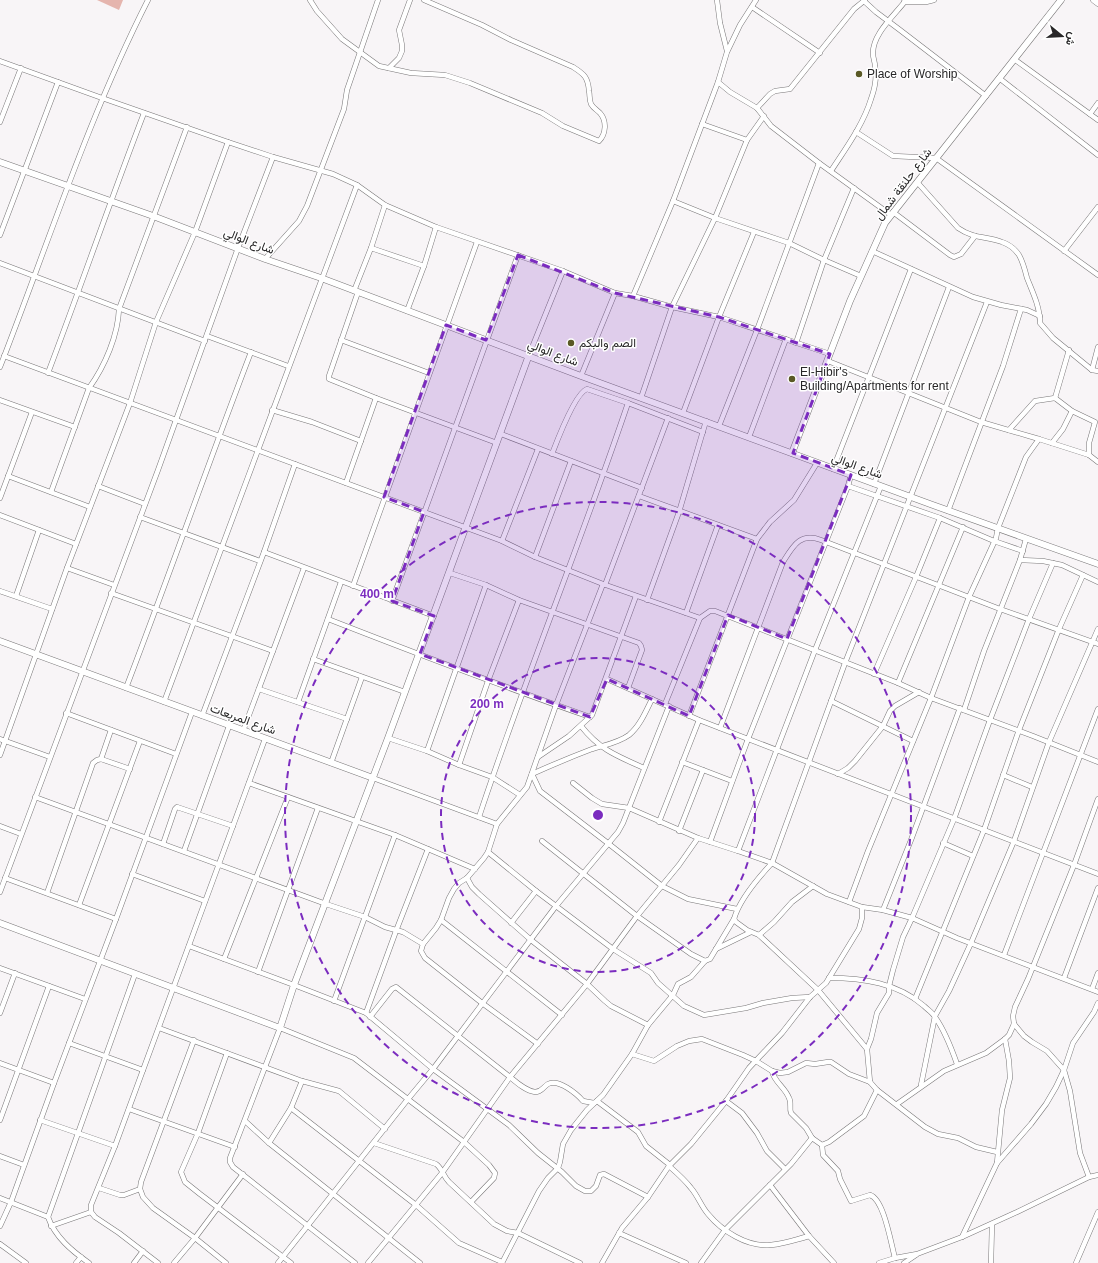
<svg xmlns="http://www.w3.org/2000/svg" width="1098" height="1263" font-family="Helvetica,Vazirmatn,sans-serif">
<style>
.green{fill:#e5b5ae}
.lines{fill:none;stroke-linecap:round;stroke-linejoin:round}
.street-casing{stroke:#797778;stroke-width:5.5}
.secondary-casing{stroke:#797778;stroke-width:7}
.street{stroke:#fff;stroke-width:4.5}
.secondary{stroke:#fff;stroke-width:6}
.marked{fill:#7b2cbf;fill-opacity:0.2;stroke:#7b2cbf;stroke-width:3;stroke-dasharray:8 5;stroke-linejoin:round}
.ring{fill:none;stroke:#7b2cbf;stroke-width:2;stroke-dasharray:7 5}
.poi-dot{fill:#5a5925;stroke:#fff;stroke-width:1.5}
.labels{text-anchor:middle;stroke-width:3;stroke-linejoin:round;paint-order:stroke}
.poi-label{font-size:12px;fill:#282728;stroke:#fff;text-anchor:start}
.street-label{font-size:12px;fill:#282728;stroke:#fff}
.centre{fill:#7b2cbf;stroke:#fff;stroke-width:2}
.ring-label{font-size:12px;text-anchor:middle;font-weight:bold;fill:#7b2cbf;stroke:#fff;stroke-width:3;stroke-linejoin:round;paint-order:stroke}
</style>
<rect width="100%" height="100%" fill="#f8f5f7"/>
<path class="green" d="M97,0H123L119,10Z"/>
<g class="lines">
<g class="street-casing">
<g id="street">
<path d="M310,0L317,11L342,39L379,66L411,73L445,75L470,83L542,113L563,126L599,141C606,134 607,121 600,113C597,110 593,108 591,104C589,100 590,95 589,91C588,77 584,74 573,67L511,40L482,25L424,0"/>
<path d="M717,0L720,23L727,51"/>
<path d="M864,1L876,12L900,30L986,96"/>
<path d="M904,2H926L934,0"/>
<path d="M752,7L820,53"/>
<path d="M1014,59L1098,120"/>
<path d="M0,61L102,98L228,142L273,157L333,174L357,185L385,205L436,227L563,271L615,293L633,296L672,307L719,317L830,354"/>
<path d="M389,68L399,58L402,51V45L399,30L410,0"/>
<path d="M999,78L1098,155"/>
<path d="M718,82L730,92L757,108L771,126L819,163L891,215"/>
<path d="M757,108L770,94L775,91L790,89L854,9L865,0"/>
<path d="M1090,114L1098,103"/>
<path d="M0,122L21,68"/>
<path d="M702,124L747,140"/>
<path d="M856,132L893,156L936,158L1098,275"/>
<path d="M831,171C846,148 863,125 871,99C875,88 877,77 875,66C875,62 873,58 873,54C872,34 895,15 906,0"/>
<path d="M917,182L958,228C974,239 986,236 1002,242C1008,244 1015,249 1019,255C1023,262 1025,270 1027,278C1033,293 1040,307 1040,323L1053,338L1092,370L1098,371"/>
<path d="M673,201L715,218L789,243L824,260L861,276"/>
<path d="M893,212L950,255L954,257L961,254L975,236"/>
<path d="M0,235L58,82"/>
<path d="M371,248L424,266"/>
<path d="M872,251L973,297L1001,305L1027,310L1040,316"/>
<path d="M1064,251L1098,207"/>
<path d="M265,259L299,221L307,206L344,109L347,90L378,0"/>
<path d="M0,263L205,341"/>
<path d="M354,291L371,248L385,205"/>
<path d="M358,292L329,376V379L376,398L497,443"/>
<path d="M633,296L673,201L718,82L727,52L740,25L756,0"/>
<path d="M407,311L424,266L436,227"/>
<path d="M207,336L288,366"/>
<path d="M341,340L429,373"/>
<path d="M796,343L824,260L854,188"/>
<path d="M529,355L563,271"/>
<path d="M4,356L502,541L535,557L603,584L700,618"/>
<path d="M828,361L981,422L1039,439"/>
<path d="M0,367C48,244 88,118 148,0"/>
<path d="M1092,370L1098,347"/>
<path d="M48,373C81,286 111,199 144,113"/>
<path d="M581,376L615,293"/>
<path d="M641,398L672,307L715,218L747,140L764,116"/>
<path d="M1055,398L1069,350"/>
<path d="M0,400L75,427"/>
<path d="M272,410L312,422L361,441"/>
<path d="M683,413L719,317L754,232"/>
<path d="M719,426L757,330L819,163"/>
<path d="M1009,430L1035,401L1055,398L1072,411L1095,422L1089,443V455"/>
<path d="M501,434L642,488"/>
<path d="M749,437L786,339"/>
<path d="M1052,443L1063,429L1072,411"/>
<path d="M552,454C557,441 575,393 587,389L628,403L703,432"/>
<path d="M833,469L911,269"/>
<path d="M8,476L90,507"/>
<path d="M346,483L376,398"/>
<path d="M874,484L949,287"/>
<path d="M98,486L145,504"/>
<path d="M848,486L940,518L994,541L1023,551"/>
<path d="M51,492L89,388C105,366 118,335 119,309L187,127"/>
<path d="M639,496L757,539"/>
<path d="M0,498L32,412"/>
<path d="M948,511L1003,366L1021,309"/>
<path d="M0,515L76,544"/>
<path d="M140,517L260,561"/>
<path d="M502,541L538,449"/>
<path d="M264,552L434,616"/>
<path d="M535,557L571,461"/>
<path d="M1020,560L1043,561L1062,565L1098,582"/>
<path d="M67,568L114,585"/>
<path d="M450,573L486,585L519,600L639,643L641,646L642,650L628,688"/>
<path d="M605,585L668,418"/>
<path d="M353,586L477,242"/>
<path d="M0,591L52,609"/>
<path d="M111,593L273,651"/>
<path d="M16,596L39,530"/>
<path d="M647,600L679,512L706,421"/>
<path d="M392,601L518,255"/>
<path d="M686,613L718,525"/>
<path d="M328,619C415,653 502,686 590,717"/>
<path d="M313,659L405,692"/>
<path d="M874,674L916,577L940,518"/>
<path d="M607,679L699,720L1098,874"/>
<path d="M898,683L963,527"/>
<path d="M126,688C169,576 208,464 251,352"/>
<path d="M259,689L347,719"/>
<path d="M831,701L913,741"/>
<path d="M164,702L357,185"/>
<path d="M298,702L341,582"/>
<path d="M665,704L700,618L710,611H715L898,683L931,698L1033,736L1098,762"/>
<path d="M964,710L984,651L1020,560L1026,539"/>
<path d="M66,713L176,754"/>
<path d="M202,716L264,552L295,464"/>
<path d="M689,716L757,539L770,522L794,500L817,463"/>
<path d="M581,726C600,750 617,756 644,768"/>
<path d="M720,728L783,562C793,546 800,532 821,540L1000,609L1098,644"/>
<path d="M243,731L304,568"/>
<path d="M388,738L427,751L459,765L492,777L520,795"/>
<path d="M0,739L50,757"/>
<path d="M427,751L486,585"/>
<path d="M0,755L67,568L130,403L156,322L195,232L228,142"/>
<path d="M538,757L569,736L592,715L636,596"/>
<path d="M101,759L111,730"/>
<path d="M682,762L732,781"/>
<path d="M331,763L362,677"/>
<path d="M459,765L488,681L519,600"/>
<path d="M532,774L540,791L609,844L662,886L688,899L737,909"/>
<path d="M532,774C552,765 571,757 592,749C605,745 618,743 629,735C640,726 646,711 652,699"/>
<path d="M838,774L848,768L855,761L883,726L890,711L895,706L919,692"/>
<path d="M1003,775L1032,787"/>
<path d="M373,778L497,824"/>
<path d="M249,783L395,835L475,869"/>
<path d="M573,783L592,798L602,804L629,808L698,838"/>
<path d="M35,797L326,904L365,917L385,927L403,932L423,944L421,951L425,958L482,1003L538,1044"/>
<path d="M479,817C525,678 581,542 628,403"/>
<path d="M659,822L699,720"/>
<path d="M0,826L21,834"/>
<path d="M679,831L703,770"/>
<path d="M542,841L637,916L691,954L705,961L710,959L734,919"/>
<path d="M710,842L748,739L848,486L851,475"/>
<path d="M943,843L973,856"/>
<path d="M163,844L175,809L177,807L233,826"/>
<path d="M184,851L229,726"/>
<path d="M738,851L815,650L881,486"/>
<path d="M488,852L536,891L613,949L651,973L658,983L684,1006L704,1015L746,1008L763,1003L792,998L810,997"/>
<path d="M132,874L205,901"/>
<path d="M5,878L116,919"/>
<path d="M467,878L472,887L479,894L531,940L587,984L605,1001L611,1006L648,1025"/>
<path d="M0,892L158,470L238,248L273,157"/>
<path d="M47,893L93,763L97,760L101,759L130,769"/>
<path d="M849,902L868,851L931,698L969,597L996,538L998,528L1026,457L1039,439L1089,455L1098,462"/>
<path d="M79,905L140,741"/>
<path d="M862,907L883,910L912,918L957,938L1098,992"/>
<path d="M883,910L911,840L960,708"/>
<path d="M441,920L562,1015"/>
<path d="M511,923L536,891"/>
<path d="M759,935L774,922L792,902L813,886"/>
<path d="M423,944L436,928L441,920L449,898L454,889L459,883L467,878L484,858L488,852L497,824L527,787L556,705L603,584"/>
<path d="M189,946L294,985L366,1013L433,1069L509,1125L538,1153L562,1172L576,1186L585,1191H591L596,1186L600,1175L604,1174L648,1197"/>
<path d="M716,949L751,932"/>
<path d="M1004,955L1098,709"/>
<path d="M224,959L288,797"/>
<path d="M0,968L85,999"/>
<path d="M258,972L318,808"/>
<path d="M829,978C863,978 898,983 924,1006C928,1010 933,1013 935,1017C945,1031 951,1047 957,1064"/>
<path d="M1064,978L1098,888"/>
<path d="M1092,989L1098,973"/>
<path d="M915,999L984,830L1019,730L1059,629L1083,575"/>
<path d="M334,1001L395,835"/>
<path d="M0,1013L15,973"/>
<path d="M366,1013L396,931L428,849"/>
<path d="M370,1017L392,989L396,987L510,1077C517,1083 526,1091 535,1092C542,1092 543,1087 548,1084C558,1078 577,1094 583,1101L594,1103"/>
<path d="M1014,1024L1024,1036L1032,1042L1047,1051L1064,1070L1070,1091L1080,1153L1089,1177"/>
<path d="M159,1028L302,1081L339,1091L385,1129"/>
<path d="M194,1040L141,1182L140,1189L143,1197L153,1208L195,1238L226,1263"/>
<path d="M69,1043L143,1070"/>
<path d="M867,1049L818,990L759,935L747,930L736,922L734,919C739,901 759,877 772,863L845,663L987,302"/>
<path d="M227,1053L198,1133L181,1172L185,1182L200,1194L291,1263"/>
<path d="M632,1054L654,1061L677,1046L689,1041L702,1039L743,1055L756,1061L772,1071L780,1073L788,1072L806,1063L815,1064L828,1062H831L849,1074L870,1082L877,1090L925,1127L938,1134L958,1138L976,1147L997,1152"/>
<path d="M0,1063L54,1083"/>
<path d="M772,1071C774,1082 785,1087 789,1098C792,1103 789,1108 791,1113L806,1128L812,1138L822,1145"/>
<path d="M870,1082L867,1049L871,1039L877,1013L889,993V986L893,970L903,937L912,918L954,819L990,720L1029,619L1053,563"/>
<path d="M921,1085L935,1016L949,991L971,943L1014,841L1049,742L1098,629"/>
<path d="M597,1101L638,1132L646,1146L670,1165"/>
<path d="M726,1101L742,1113L757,1133L767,1151L785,1169"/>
<path d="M897,1104L944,1071L986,1053L1005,1039L1009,1035L1014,1024L1013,1016L1015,1007L1028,979L1074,865L1098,799"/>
<path d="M291,1108L416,1205L459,1243L502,1262"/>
<path d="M129,1109L235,1147"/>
<path d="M0,1120L49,986"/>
<path d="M40,1120L115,1146"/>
<path d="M245,1121L269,1143L420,1263"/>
<path d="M269,1143L291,1108L302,1081"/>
<path d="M374,1143L436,1164C442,1168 443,1176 449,1182L494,1224L507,1231L518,1233L580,1263"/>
<path d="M822,1145L823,1155L838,1171L840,1179L851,1201L870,1195C884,1199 891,1244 895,1258"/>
<path d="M822,1145L829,1142L864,1116L877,1090"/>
<path d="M0,1156L24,1165"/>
<path d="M997,1163L1002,1110L1010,1078L1009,1061L1005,1039"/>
<path d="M669,1166C677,1173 685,1180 691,1188C698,1196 701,1206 708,1214C722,1231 747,1247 770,1245C783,1244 796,1240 809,1236"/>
<path d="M770,1185L809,1236L834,1263"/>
<path d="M99,1188L120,1195H124L140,1189"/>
<path d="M0,1198L48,1217"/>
<path d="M0,1226L11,1202L54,1083L116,919L192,712"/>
<path d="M51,1226L91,1212"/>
<path d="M619,1233L686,1263"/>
<path d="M962,1237L997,1163L1031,1124L1046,1104L1056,1087L1064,1070L1073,1043L1094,1012L1098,1003"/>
<path d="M0,1244L26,1263"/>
<path d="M76,1263L81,1257"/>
<path d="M89,1263C72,1251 55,1237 48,1217L135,974"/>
<path d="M134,1263L143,1251"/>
<path d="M158,1263L119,1233L95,1217L91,1212V1205L115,1146L265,739"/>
<path d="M174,1263L195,1238L243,1174"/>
<path d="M278,1263L408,1099L433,1069L556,906L618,832L623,823L669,706"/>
<path d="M355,1263L233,1167L230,1162V1158L280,1028L354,1058L464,1142L489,1165L495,1173L494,1178L471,1202"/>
<path d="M368,1263L442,1173L510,1077L587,984L637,916L679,865L698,838L738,851L772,863L827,894L862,907V918L859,929L826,983L810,997L782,1033L749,1068L726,1101L691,1144L669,1166L648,1197L622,1228L602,1263"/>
<path d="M502,1263L539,1191L548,1178L558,1168L560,1162L563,1144L571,1130L587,1110L603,1095L632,1054L648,1025L673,995L678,984L691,977L705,961"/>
<path d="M701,1263L725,1230L791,1164L812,1138"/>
<path d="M879,1263L895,1258L917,1254L962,1237L1017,1212L1089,1177L1098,1175"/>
<path d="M904,1263L916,1255"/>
<path d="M991,1263L992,1224"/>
<path d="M1076,1263L1098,1212"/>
</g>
</g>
<g class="secondary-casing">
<g id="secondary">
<path d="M1094,0L1098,3"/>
<path d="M0,162L153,216L265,259L321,278L581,376L930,504L1098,564"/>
<path d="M792,453L850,301L885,223L1061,0"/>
<path d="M0,641L373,778"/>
<path d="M0,923L280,1028L294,985L388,738L529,355"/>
</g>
</g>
<use href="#street" class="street"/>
<use href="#secondary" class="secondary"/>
</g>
<path class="marked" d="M518,255L615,293L719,317L830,354L793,453L851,475L787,639L728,615L689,716L607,679L590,717L420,654L434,616L392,601L424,512L384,497L446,325L486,340Z"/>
<g class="ring">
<circle cx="598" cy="815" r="157"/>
<circle cx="598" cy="815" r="313"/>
</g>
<g class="poi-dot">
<circle cx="859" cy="74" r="4"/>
<circle cx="571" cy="343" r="4"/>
<circle cx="792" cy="379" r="4"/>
</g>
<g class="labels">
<g class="poi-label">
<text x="867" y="78">Place of Worship</text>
<text x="579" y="347">الصم والبكم</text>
<text x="800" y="376">El-Hibir's<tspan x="800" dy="14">Building/Apartments for rent</tspan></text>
</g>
<g class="street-label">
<text transform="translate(903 184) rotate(-53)" y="4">شارع حلنقة شمال</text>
<text transform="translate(249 241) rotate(21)" y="4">شارع الوالي</text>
<text transform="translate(553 353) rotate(21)" y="4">شارع الوالي</text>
<text transform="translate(857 466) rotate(20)" y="4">شارع الوالي</text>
<text transform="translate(243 719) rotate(20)" y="4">شارع المربعات</text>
</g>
</g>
<circle cx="598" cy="815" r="6" class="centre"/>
<g class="ring-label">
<text x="377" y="598">400 m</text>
<text x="487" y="708">200 m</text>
</g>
<g transform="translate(1062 36) rotate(108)" stroke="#ffffff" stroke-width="3" paint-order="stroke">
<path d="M0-3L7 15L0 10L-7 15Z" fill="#282728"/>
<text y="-6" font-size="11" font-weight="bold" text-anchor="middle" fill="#282728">ش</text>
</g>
</svg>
